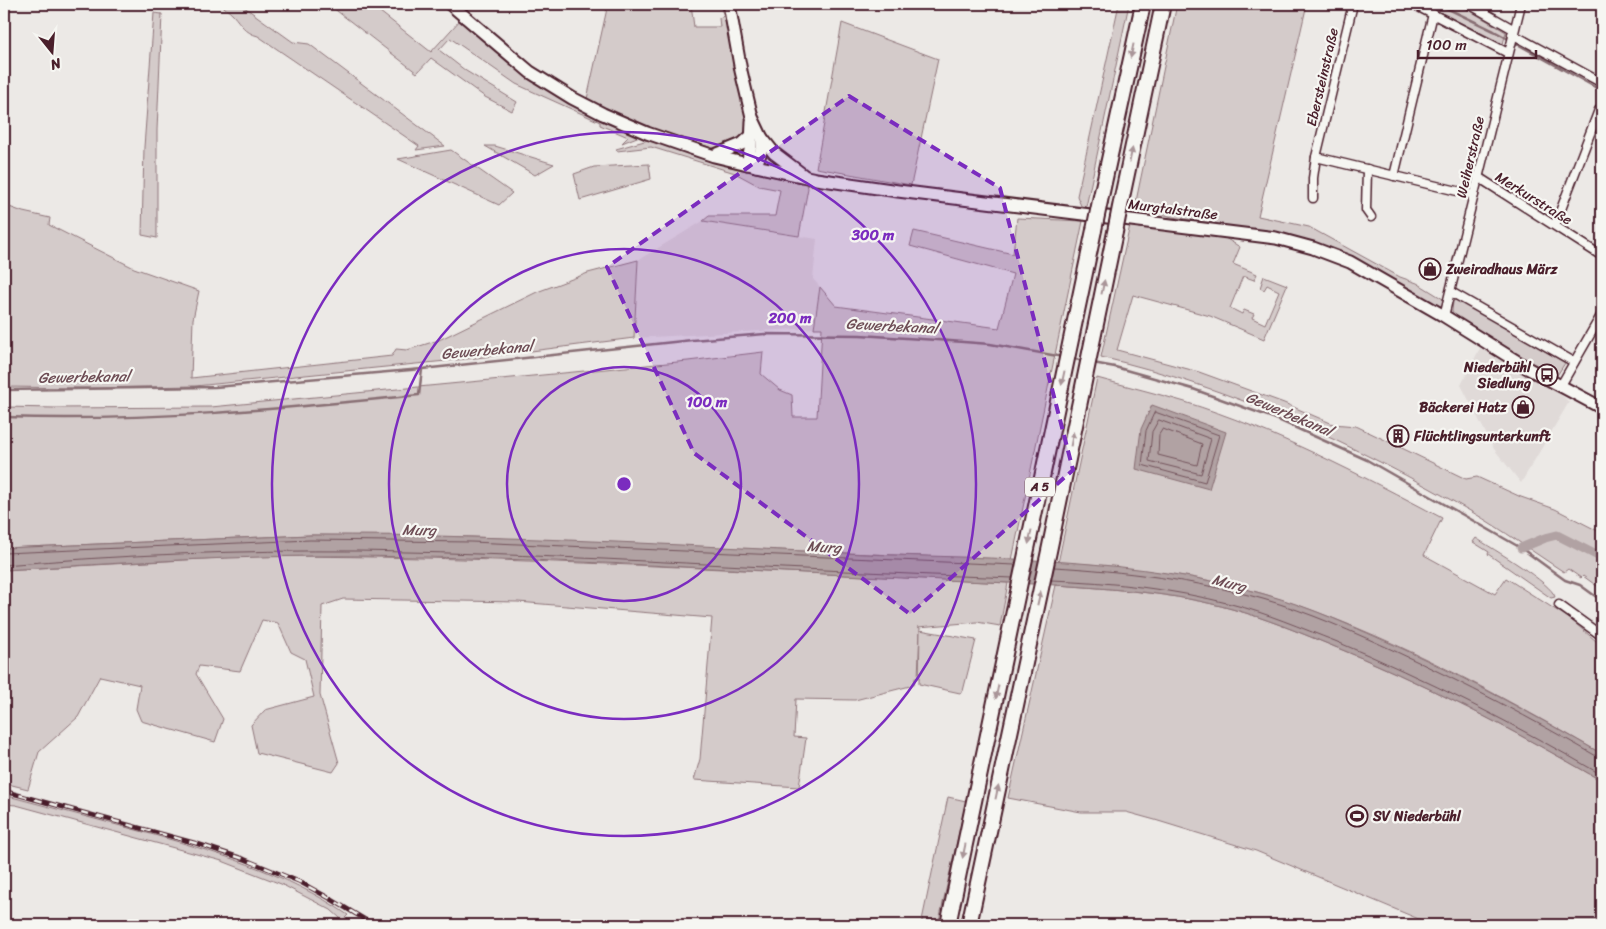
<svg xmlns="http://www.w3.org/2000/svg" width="1606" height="929" font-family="Sriracha,sans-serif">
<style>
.built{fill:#e0dad8}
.green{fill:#d4cbca;stroke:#8f757a}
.water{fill:#b1a2a3;stroke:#886e73}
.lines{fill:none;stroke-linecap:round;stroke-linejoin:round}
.shore{stroke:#73535b;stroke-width:1}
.stream{stroke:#886e73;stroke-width:2.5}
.canal{stroke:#b1a2a3;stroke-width:9}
.street-casing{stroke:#4a1f2b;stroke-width:11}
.secondary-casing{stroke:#4a1f2b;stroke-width:15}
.highway-casing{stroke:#4a1f2b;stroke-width:18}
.street{stroke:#f6f6f2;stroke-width:8}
.secondary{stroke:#f6f6f2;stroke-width:11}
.highway{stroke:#f6f6f2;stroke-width:14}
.rail-casing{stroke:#4a1f2b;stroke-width:4.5}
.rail{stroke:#f6f6f2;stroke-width:2.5;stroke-dasharray:8;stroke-linecap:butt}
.highway-bridge-casing{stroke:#4a1f2b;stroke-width:18;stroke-linecap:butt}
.highway-bridge{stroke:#f6f6f2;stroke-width:14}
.oneway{fill:#a99598}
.marked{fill:#7b2cbf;fill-opacity:0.2;stroke:#7b2cbf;stroke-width:4;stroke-dasharray:10 6;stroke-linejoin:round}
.ring{fill:none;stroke:#7b2cbf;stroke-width:2.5}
.labels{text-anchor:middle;stroke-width:4.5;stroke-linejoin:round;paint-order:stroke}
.shield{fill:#f6f6f2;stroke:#7e6067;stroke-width:1}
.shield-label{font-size:12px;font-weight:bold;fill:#4a1f2b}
.street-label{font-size:14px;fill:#4a1f2b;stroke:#f6f6f2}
.poi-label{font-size:14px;font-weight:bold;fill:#4a1f2b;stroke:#f6f6f2;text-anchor:start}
.water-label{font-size:15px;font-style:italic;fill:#6e4d55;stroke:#f6f6f2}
.centre{fill:#7b2cbf;stroke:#f6f6f2;stroke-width:2.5}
.ring-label{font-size:15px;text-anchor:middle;font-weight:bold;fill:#7b2cbf;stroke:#f6f6f2;stroke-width:4.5;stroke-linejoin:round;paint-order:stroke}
</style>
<rect width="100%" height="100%" fill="#ece9e6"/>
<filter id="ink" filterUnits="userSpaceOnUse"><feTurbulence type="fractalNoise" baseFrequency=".02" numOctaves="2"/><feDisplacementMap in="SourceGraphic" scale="10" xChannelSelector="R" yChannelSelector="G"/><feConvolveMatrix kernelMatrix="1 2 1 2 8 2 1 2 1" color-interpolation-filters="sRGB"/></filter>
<g filter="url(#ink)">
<g class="built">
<path d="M703,221L817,239L813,279L820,287L814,328L634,338L638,260Z"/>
<path d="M1480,348L1555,390L1569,402L1521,483L1494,449L1461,385Z"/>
</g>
<g class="green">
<path d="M220,4H240L293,42L309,44L445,146L416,150L419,146L258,36C245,33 241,24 233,15C229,11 224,7 220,4Z"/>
<path d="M328,4H370L431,52L461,19C488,43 514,68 544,88C573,107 606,121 637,135V137L622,143L628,137L600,125V122L516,84L450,38L439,50L466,71L517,102L512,111L485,97L431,58L417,73Z"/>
<path d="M608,4H691L694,27H720L719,18L724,16L719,4H726C730,26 752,117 746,133C742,142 726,150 717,149C713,149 709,147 706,146L621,119L587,99Z"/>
<path d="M1119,4H1129L1086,207L1081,206L1077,196Z"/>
<path d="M1177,4H1307L1258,216L1309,227L1400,277L1417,283L1443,299L1444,300L1441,307H1438L1397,284L1255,230L1172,217L1135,206Z"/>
<path d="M1424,4H1457L1462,6L1506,32L1503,44Z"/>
<path d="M154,13L162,14L157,130V238L142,235L144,147Z"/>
<path d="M842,23L938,59L911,185L816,168Z"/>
<path d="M648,140L738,169L807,184L808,188L799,236L703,221L709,216H775L780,190L759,186L735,173L651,147L617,151L616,149Z"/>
<path d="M485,146H495L554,164L535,175Z"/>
<path d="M451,150L512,193L499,205L398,159Z"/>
<path d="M649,164L651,179L580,200L574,174L594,167Z"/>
<path d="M4,205L23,212L50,218L49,225L134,268L199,291L193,319L191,378L392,356L396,349L407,350L439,340L537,292L588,273L638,260L634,338L476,358L195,386L89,388L4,387Z"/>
<path d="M1017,218L1083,221L1012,560L471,537L310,535L4,548V407L55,408L211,407L688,361L763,352L761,374L780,390L792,395L793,417H817L822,328H814L820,287L836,306L999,328L1013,274L910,246L914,231L1013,254Z"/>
<path d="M1130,225L1225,238L1240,247L1233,264L1257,274L1254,280L1243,276L1230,308L1242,314L1244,310L1254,314L1252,318L1265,324L1279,291L1267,285L1264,290L1260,288L1264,276L1287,285L1264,339L1210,316L1133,295L1117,350L1199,372L1284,403L1333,424L1356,426L1466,479L1477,477L1521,497L1555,509L1602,533V587L1601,589L1583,576L1581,578L1568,569L1564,572C1533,552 1503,530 1472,512C1356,445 1231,387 1101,357Z"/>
<path d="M1455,300H1459L1565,363L1556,377L1455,318L1452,311L1453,302Z"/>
<path d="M1097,378C1126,386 1156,393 1185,402C1275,430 1359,474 1442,518L1424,555L1495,594L1506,578L1570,619L1602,646V754C1497,693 1383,631 1267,595C1199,574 1128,568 1058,563Z"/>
<path d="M1476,538C1491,548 1552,583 1555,597L1551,598L1488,554L1489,552L1473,542Z"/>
<path d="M256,556C507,556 758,571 1008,583L1000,626L977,622L918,627L920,628L918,678H915L914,685L855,700L796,699L794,737L806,738L799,787L694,780L700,759L712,618L518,602L343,599L322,606L320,695L339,763L333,772L257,753L251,725L265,710L314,697L305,659L291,652L278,623L262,620L240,671L199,666L196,674L223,719L215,742L141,721L136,709L140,685L100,676L78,717L39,752L28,789L4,783V570Z"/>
<path d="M1056,585C1115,589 1175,593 1232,609C1265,618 1296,631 1328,644C1423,682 1513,730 1602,781V923L1599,925H1433L1256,851L1155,820L1126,812H1081L1008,798Z"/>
<path d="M920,630L976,640L963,691L960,693L919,684Z"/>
<path d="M4,795C49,807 95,819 140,831C212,851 286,872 348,915L345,918L346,925H341L340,918L331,910L281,884L222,861L16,805L4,804Z"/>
<path d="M948,797L966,801L938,925H921Z"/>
</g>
<g class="water">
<path d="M1152,405L1226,432L1209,489L1136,469L1141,429Z"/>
<path d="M310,535C364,535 417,535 471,537C602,540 734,548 865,554C998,559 1135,557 1264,594C1311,607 1356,628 1401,648C1470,680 1536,716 1602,754V781C1513,730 1423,682 1328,644C1296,631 1265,618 1232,609C1175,593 1115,589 1056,585C823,576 591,558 358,556C240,555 122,563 4,570V548Z"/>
</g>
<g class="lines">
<g class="shore">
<path d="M1155,412L1219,435L1205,482L1142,465L1146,431Z"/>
<path d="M1159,420L1211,439L1201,474L1149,461L1152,432Z"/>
<path d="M1163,429L1202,444L1197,465L1158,455L1159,435Z"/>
<path d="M4,553L310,540L471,542L1015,565"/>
<path d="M4,565C121,555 240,550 359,551C577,554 794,571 1013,578"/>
<path d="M1054,567C1124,571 1195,580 1263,599C1309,612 1353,632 1397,652C1466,684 1532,719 1598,757H1602"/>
<path d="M1051,580C1112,582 1172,589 1231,604C1267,613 1301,628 1335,641C1427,679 1516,725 1602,775"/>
</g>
<g class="stream">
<path d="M1438,4L1494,31L1602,91"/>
<path d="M1071,358L1083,361"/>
<path d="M1093,363L1115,367L1193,389L1276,419L1367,460L1521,548L1565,580L1580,585L1602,601"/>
<path d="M4,390L215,387L422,369L692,340L765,334L860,335L937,340L990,344L1063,357"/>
<path d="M4,417C143,422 281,409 419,395L422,369"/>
</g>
<path class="canal" d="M1521,548L1545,538L1557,535L1602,558"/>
<g class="street-casing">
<g id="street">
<path d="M1413,4L1508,53"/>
<path d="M1469,4L1513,29"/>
<path d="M1512,34L1602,83"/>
<path d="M1316,157L1474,195"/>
<path d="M1367,169L1366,210L1371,217"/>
<path d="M1394,176L1433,14"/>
<path d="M1478,177L1602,256"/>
<path d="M1313,198V178L1316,157L1353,4"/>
<path d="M1555,225L1599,110"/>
<path d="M1451,292L1574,362"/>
<path d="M1444,316L1521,4"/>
<path d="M1560,387L1602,314"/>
<path d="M1559,605L1602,636"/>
</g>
</g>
<g class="secondary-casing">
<g id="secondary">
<path d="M450,4L530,72L572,98L603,114L647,133L714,156L756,166L816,179L898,191L1276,238L1313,248L1350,262L1444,316L1529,369L1602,408"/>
<path d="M729,4L741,71L752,117L762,138V148L756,166"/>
<path d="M762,138L774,153L803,175"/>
<path d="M715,155L742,144L752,135"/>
<path d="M747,164L751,146L752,121"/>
</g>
</g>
<g class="highway-casing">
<g id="highway">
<path d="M1100,201L1143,4"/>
<path d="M1121,202L1163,4"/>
<path d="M948,925L1094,230"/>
<path d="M969,925L1049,551L1115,232"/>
</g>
</g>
<use href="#street" class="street"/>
<use href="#secondary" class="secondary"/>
<use href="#highway" class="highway"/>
<g class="rail-casing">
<path id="rail" d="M4,791L195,843L244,859L300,882L329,898L374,925"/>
</g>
<use href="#rail" class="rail"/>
<g class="highway-bridge-casing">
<g id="highway-bridge">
<path d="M1094,230L1100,201"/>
<path d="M1115,232L1121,202"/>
</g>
</g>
<use href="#highway-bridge" class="highway-bridge"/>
</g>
<defs><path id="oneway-solid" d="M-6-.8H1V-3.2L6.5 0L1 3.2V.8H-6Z" transform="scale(1.25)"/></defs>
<g class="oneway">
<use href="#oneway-solid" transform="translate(1132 51) rotate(102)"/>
<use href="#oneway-solid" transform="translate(1131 155) rotate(-78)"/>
<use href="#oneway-solid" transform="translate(1103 287) rotate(-78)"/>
<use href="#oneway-solid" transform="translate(1063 378) rotate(102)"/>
<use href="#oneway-solid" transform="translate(1072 439) rotate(-79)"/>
<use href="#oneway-solid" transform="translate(1030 537) rotate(102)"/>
<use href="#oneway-solid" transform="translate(1039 598) rotate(-77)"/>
<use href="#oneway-solid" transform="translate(997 692) rotate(102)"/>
<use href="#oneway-solid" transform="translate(997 792) rotate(-78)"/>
<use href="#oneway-solid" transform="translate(964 851) rotate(102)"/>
</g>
</g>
<path class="marked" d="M849,96L1000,188L1073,470L910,614L694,453L607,267Z"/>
<g class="ring">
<circle cx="624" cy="484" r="117"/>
<circle cx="624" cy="484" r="235"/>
<circle cx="624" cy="484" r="352"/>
</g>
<defs>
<g id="shop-ring" transform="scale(1.125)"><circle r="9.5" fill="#f6f6f2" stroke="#4a1f2b" stroke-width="1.5"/><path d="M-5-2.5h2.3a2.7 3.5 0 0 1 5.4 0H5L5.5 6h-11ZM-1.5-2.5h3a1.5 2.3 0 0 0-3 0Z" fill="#4a1f2b"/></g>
<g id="bus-ring" transform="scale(1.125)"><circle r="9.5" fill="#f6f6f2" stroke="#4a1f2b" stroke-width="1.5"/><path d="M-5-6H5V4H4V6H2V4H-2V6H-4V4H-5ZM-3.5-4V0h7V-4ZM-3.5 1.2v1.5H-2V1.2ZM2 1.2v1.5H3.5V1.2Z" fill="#4a1f2b"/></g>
<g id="building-ring" transform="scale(1.125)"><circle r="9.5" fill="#f6f6f2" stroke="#4a1f2b" stroke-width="1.5"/><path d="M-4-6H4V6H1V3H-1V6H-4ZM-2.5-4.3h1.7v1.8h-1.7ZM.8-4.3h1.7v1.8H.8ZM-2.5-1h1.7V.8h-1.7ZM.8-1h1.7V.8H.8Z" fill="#4a1f2b"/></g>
<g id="stadium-ring" transform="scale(1.125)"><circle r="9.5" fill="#f6f6f2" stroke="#4a1f2b" stroke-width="1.5"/><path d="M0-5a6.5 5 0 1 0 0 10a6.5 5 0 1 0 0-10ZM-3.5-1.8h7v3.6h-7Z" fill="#4a1f2b"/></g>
</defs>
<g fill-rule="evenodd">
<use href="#shop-ring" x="1430" y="269"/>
<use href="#bus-ring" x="1547" y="375"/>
<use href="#shop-ring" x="1523" y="407"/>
<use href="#building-ring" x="1398" y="436"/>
<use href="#stadium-ring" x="1357" y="816"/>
</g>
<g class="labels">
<rect class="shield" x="1025" y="477.5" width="30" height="19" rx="4"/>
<g class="shield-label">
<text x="1040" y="491">A 5</text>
</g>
<g class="street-label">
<text transform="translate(1322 77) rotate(-77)" y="5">Ebersteinstraße</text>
<text transform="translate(1470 157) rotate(-77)" y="5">Weiherstraße</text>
<text transform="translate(1534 198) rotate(32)" y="5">Merkurstraße</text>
<text transform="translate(1173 209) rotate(7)" y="5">Murgtalstraße</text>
</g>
<g class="poi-label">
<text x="1446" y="274">Zweiradhaus März</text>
<text x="1531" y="372" text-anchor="end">Niederbühl<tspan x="1531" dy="16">Siedlung</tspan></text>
<text x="1507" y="412" text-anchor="end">Bäckerei Hatz</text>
<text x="1414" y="441">Flüchtlingsunterkunft</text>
<text x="1373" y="821">SV Niederbühl</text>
</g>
<g class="water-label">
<text transform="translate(892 326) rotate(3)" y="5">Gewerbekanal</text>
<text transform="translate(487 350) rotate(-5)" y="5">Gewerbekanal</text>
<text transform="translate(84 377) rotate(-1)" y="5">Gewerbekanal</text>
<text transform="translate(1289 414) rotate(23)" y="5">Gewerbekanal</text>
<text transform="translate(419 530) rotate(1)" y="5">Murg</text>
<text transform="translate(824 547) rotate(3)" y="5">Murg</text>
<text transform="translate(1229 583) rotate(14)" y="5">Murg</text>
</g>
</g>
<circle cx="624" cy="484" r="8" class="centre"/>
<g class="ring-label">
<text x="873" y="240">300 m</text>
<text x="790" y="323">200 m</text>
<text x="707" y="407">100 m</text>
</g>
<rect width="1606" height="929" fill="none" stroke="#f6f6f2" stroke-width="20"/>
<rect x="10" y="10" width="1586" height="909" fill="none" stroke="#4a1f2b" stroke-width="2" filter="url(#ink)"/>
<g transform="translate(52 52) rotate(163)" stroke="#f6f6f2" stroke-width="4" paint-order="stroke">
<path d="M0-4L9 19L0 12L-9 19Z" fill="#4a1f2b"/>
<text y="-8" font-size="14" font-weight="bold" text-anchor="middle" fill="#4a1f2b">N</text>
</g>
<path d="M1418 50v8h118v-8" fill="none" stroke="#4a1f2b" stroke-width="2.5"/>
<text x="1426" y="50" font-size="15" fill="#4a1f2b" stroke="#f6f6f2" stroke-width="4" paint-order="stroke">100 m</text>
</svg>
